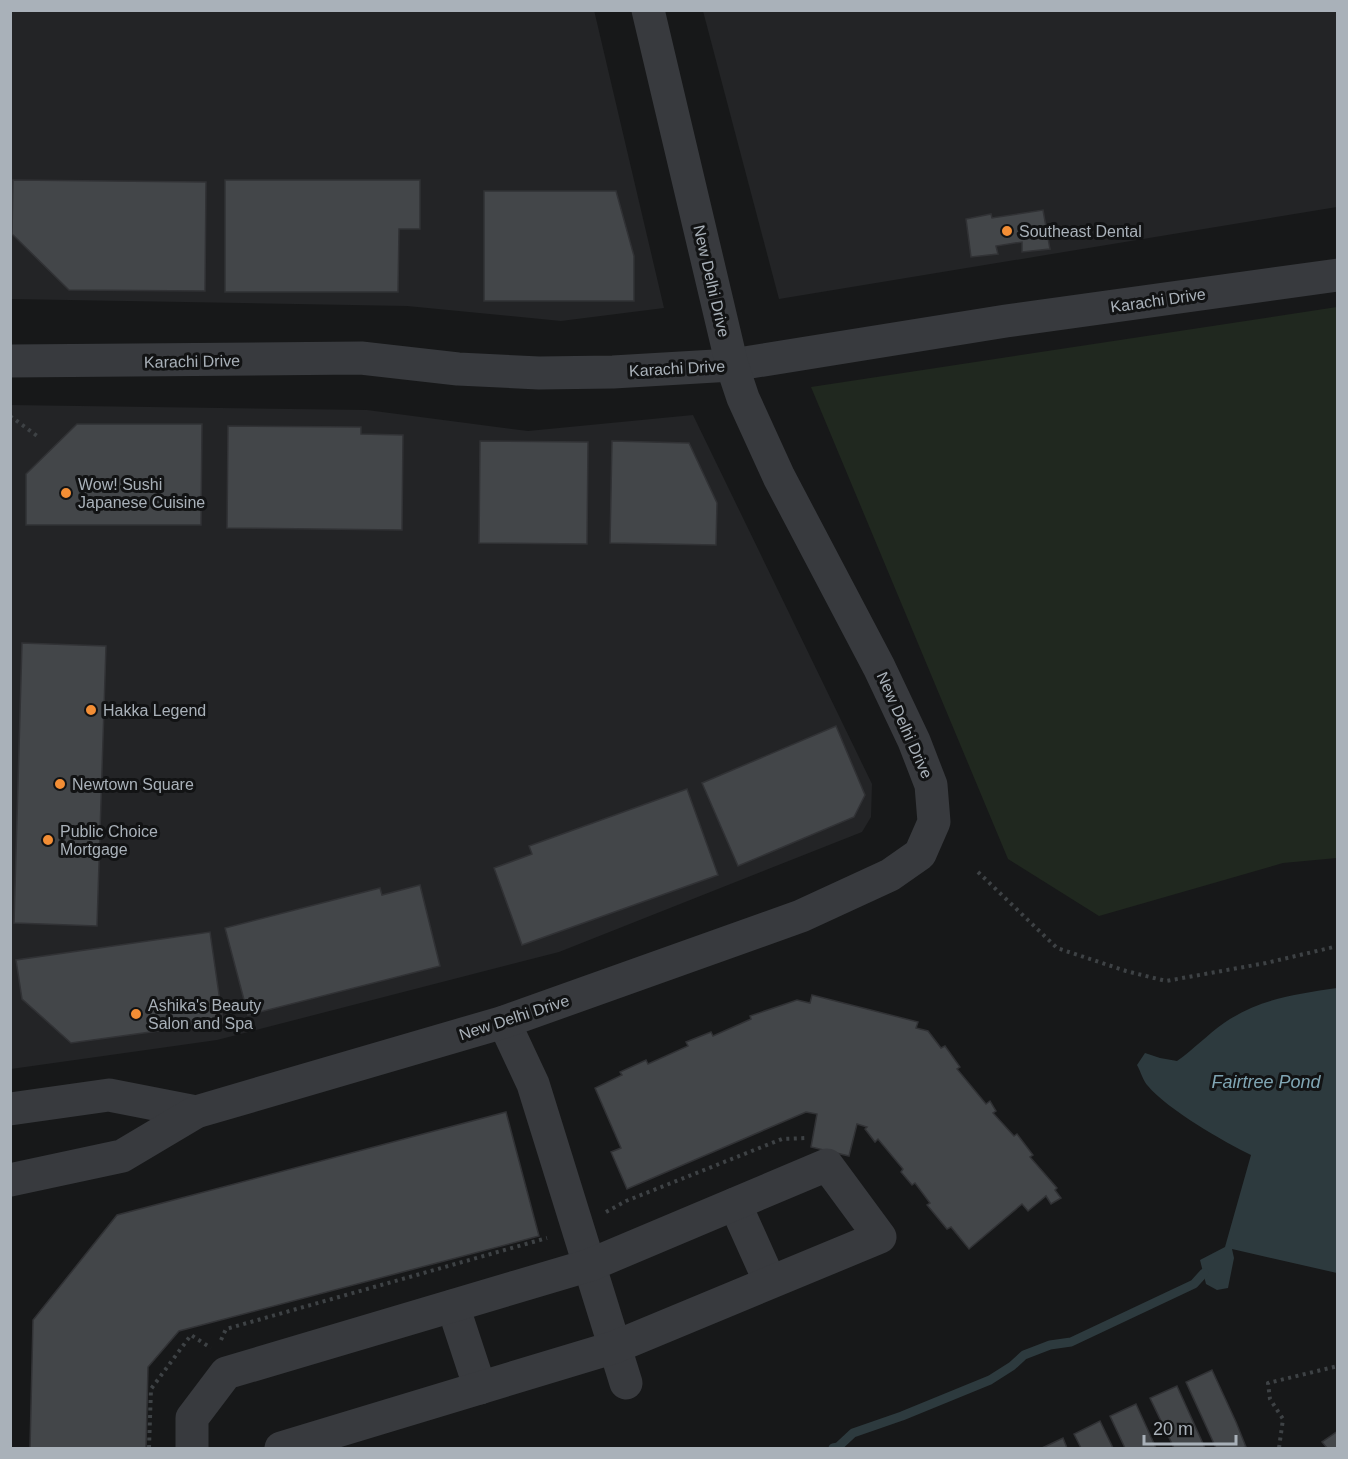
<svg xmlns="http://www.w3.org/2000/svg" width="1348" height="1459" font-family="Helvetica,sans-serif">
<style>
.built{fill:#232426}
.green{fill:#20281f}
.water{fill:#2d3a3e}
.lines{fill:none;stroke-linecap:round;stroke-linejoin:round}
.stream{stroke:#2d3a3e;stroke-width:9}
.building{fill:#434649;stroke:#313235;stroke-width:1.5}
.path{stroke:#3e4245;stroke-width:4;stroke-dasharray:3 4.5;stroke-linecap:butt}
.minor{stroke:#383a3e;stroke-width:33}
.poi-dot{fill:#f38e35;stroke:#121314;stroke-width:2}
.labels{text-anchor:middle;stroke-width:6;stroke-linejoin:round;paint-order:stroke}
.poi-label{font-size:16px;fill:#a9b1b9;stroke:#121314;text-anchor:start}
.street-label{font-size:16px;fill:#a9b1b9;stroke:#121314}
.water-label{font-size:18px;font-style:italic;fill:#80a6b4;stroke:#121314}
</style>
<rect width="100%" height="100%" fill="#171819"/>
<g class="built">
<path d="M594,10L664,308L561,321L407,306L11,299V11Z"/>
<path d="M703,11H1337V207L779,299Z"/>
<path d="M10,405L367,410L528,431L693,415L872,784L871,817L862,832L559,952L217,1040L11,1069Z"/>
</g>
<path class="green" d="M1337,307V858L1283,863L1099,916L1008,859L811,387Z"/>
<path class="water" d="M1337,988V1273L1232,1249L1234,1258L1228,1288L1217,1290L1206,1284L1200,1260L1225,1247L1251,1155C1224,1142 1167,1109 1148,1086C1143,1081 1141,1072 1137,1065L1145,1053L1160,1058L1177,1061C1194,1049 1207,1035 1224,1023C1259,999 1296,994 1337,988Z"/>
<g class="lines">
<path class="stream" d="M833,1448L838,1447L853,1433L902,1416L990,1380L1012,1366L1024,1355L1050,1345L1071,1342L1194,1284L1204,1273"/>
</g>
<g class="building">
<path d="M13,180L206,182L205,291L69,290L12,234Z"/>
<path d="M225,180H420V229H399L398,292H225Z"/>
<path d="M484,191H616L634,256V301H484Z"/>
<path d="M1043,210L1050,249L1022,252V242L996,246L998,254L971,257L966,219L991,214L992,218Z"/>
<path d="M77,424H202L201,525H26V474Z"/>
<path d="M228,426L361,427V434L403,435L402,530L227,528Z"/>
<path d="M480,441L588,442L587,544L479,543Z"/>
<path d="M612,441L689,443L717,503L716,545L610,543Z"/>
<path d="M22,643L106,646L97,926L14,923Z"/>
<path d="M836,726L865,795L854,817L738,866L702,783Z"/>
<path d="M687,789L718,875L522,945L494,868L532,854L529,846Z"/>
<path d="M420,885L440,966L248,1015L225,928L380,888L382,895Z"/>
<path d="M210,932L223,1022L71,1043L22,999L16,960Z"/>
<path d="M812,995L918,1022L916,1028L928,1031L941,1048L945,1046L960,1067L957,1069L986,1104L990,1101L996,1111L993,1113L1014,1136L1017,1134L1033,1155L1030,1157L1057,1188L1055,1190L1061,1198L1051,1204L1046,1196L1028,1211L1022,1204L969,1249L951,1227L947,1229L927,1205L930,1203L915,1183L912,1185L901,1172L903,1169L878,1139L875,1142L865,1129L867,1127L857,1124L849,1156L811,1147L817,1114L806,1112L627,1189L611,1152L621,1148L595,1088L622,1075L620,1072L646,1060L648,1064L688,1046L686,1042L711,1032L713,1036L751,1019L750,1016L797,1000L810,1003Z"/>
<path d="M506,1112L539,1236L179,1331L148,1367L146,1448H30L33,1320L117,1215Z"/>
<path d="M1212,1370L1236,1422L1246,1447L1242,1448H1216L1186,1382Z"/>
<path d="M1177,1386L1205,1448H1174L1150,1398Z"/>
<path d="M1136,1404L1156,1448H1125L1110,1416Z"/>
<path d="M1100,1421L1113,1448H1081L1074,1434Z"/>
<path d="M1338,1431V1448H1327L1322,1442Z"/>
<path d="M1063,1438L1067,1448H1042Z"/>
</g>
<g class="lines">
<g class="path">
<path d="M10,416L40,438"/>
<path d="M978,872L1057,948L1126,971L1166,981L1266,963L1338,946"/>
<path d="M606,1212L626,1201L782,1139L806,1138"/>
<path d="M221,1340L226,1329L547,1238"/>
<path d="M149,1448L151,1389L191,1335L211,1348"/>
<path d="M1279,1448L1283,1419L1270,1399L1268,1383L1338,1366"/>
</g>
<g class="minor">
<path d="M10,361L361,358L458,369L539,373L613,372L732,365L1006,321L1338,275"/>
<path d="M504,1022L533,1084L626,1383"/>
<path d="M10,1109L109,1095L196,1112"/>
<path d="M10,1180L122,1156L196,1112L504,1022L801,916L890,875L920,854L934,822L931,785L914,741L879,667L779,477L743,398L732,365L648,10"/>
<path d="M735,1204L770,1282"/>
<path d="M453,1306L480,1388"/>
<path d="M192,1448V1418L226,1373L590,1265L827,1165L880,1237L615,1347L281,1448"/>
</g>
</g>
<g class="poi-dot">
<circle cx="1007" cy="231" r="6"/>
<circle cx="66" cy="493" r="6"/>
<circle cx="91" cy="710" r="6"/>
<circle cx="60" cy="784" r="6"/>
<circle cx="48" cy="840" r="6"/>
<circle cx="136" cy="1014" r="6"/>
</g>
<g class="labels">
<g class="poi-label">
<text x="1019" y="237">Southeast Dental</text>
<text x="78" y="490">Wow! Sushi<tspan x="78" dy="18">Japanese Cuisine</tspan></text>
<text x="103" y="716">Hakka Legend</text>
<text x="72" y="790">Newtown Square</text>
<text x="60" y="837">Public Choice<tspan x="60" dy="18">Mortgage</tspan></text>
<text x="148" y="1011">Ashika's Beauty<tspan x="148" dy="18">Salon and Spa</tspan></text>
</g>
<g class="street-label">
<text transform="translate(712 281) rotate(77)" y="6">New Delhi Drive</text>
<text transform="translate(1158 300) rotate(-8)" y="6">Karachi Drive</text>
<text transform="translate(192 361) rotate(-1)" y="6">Karachi Drive</text>
<text transform="translate(677 368) rotate(-3)" y="6">Karachi Drive</text>
<text transform="translate(905 725) rotate(66)" y="6">New Delhi Drive</text>
<text transform="translate(514 1017) rotate(-18)" y="6">New Delhi Drive</text>
</g>
<g class="water-label">
<text x="1266" y="1088">Fairtree Pond</text>
</g>
</g>
<rect width="1348" height="1459" fill="none" stroke="#a9b1b9" stroke-width="24"/>
<path d="M1144 1435v9h92v-9" fill="none" stroke="#a9b1b9" stroke-width="3"/>
<text x="1153" y="1435" font-size="18" fill="#a9b1b9" stroke="#121314" stroke-width="4.5" paint-order="stroke">20 m</text>
</svg>
